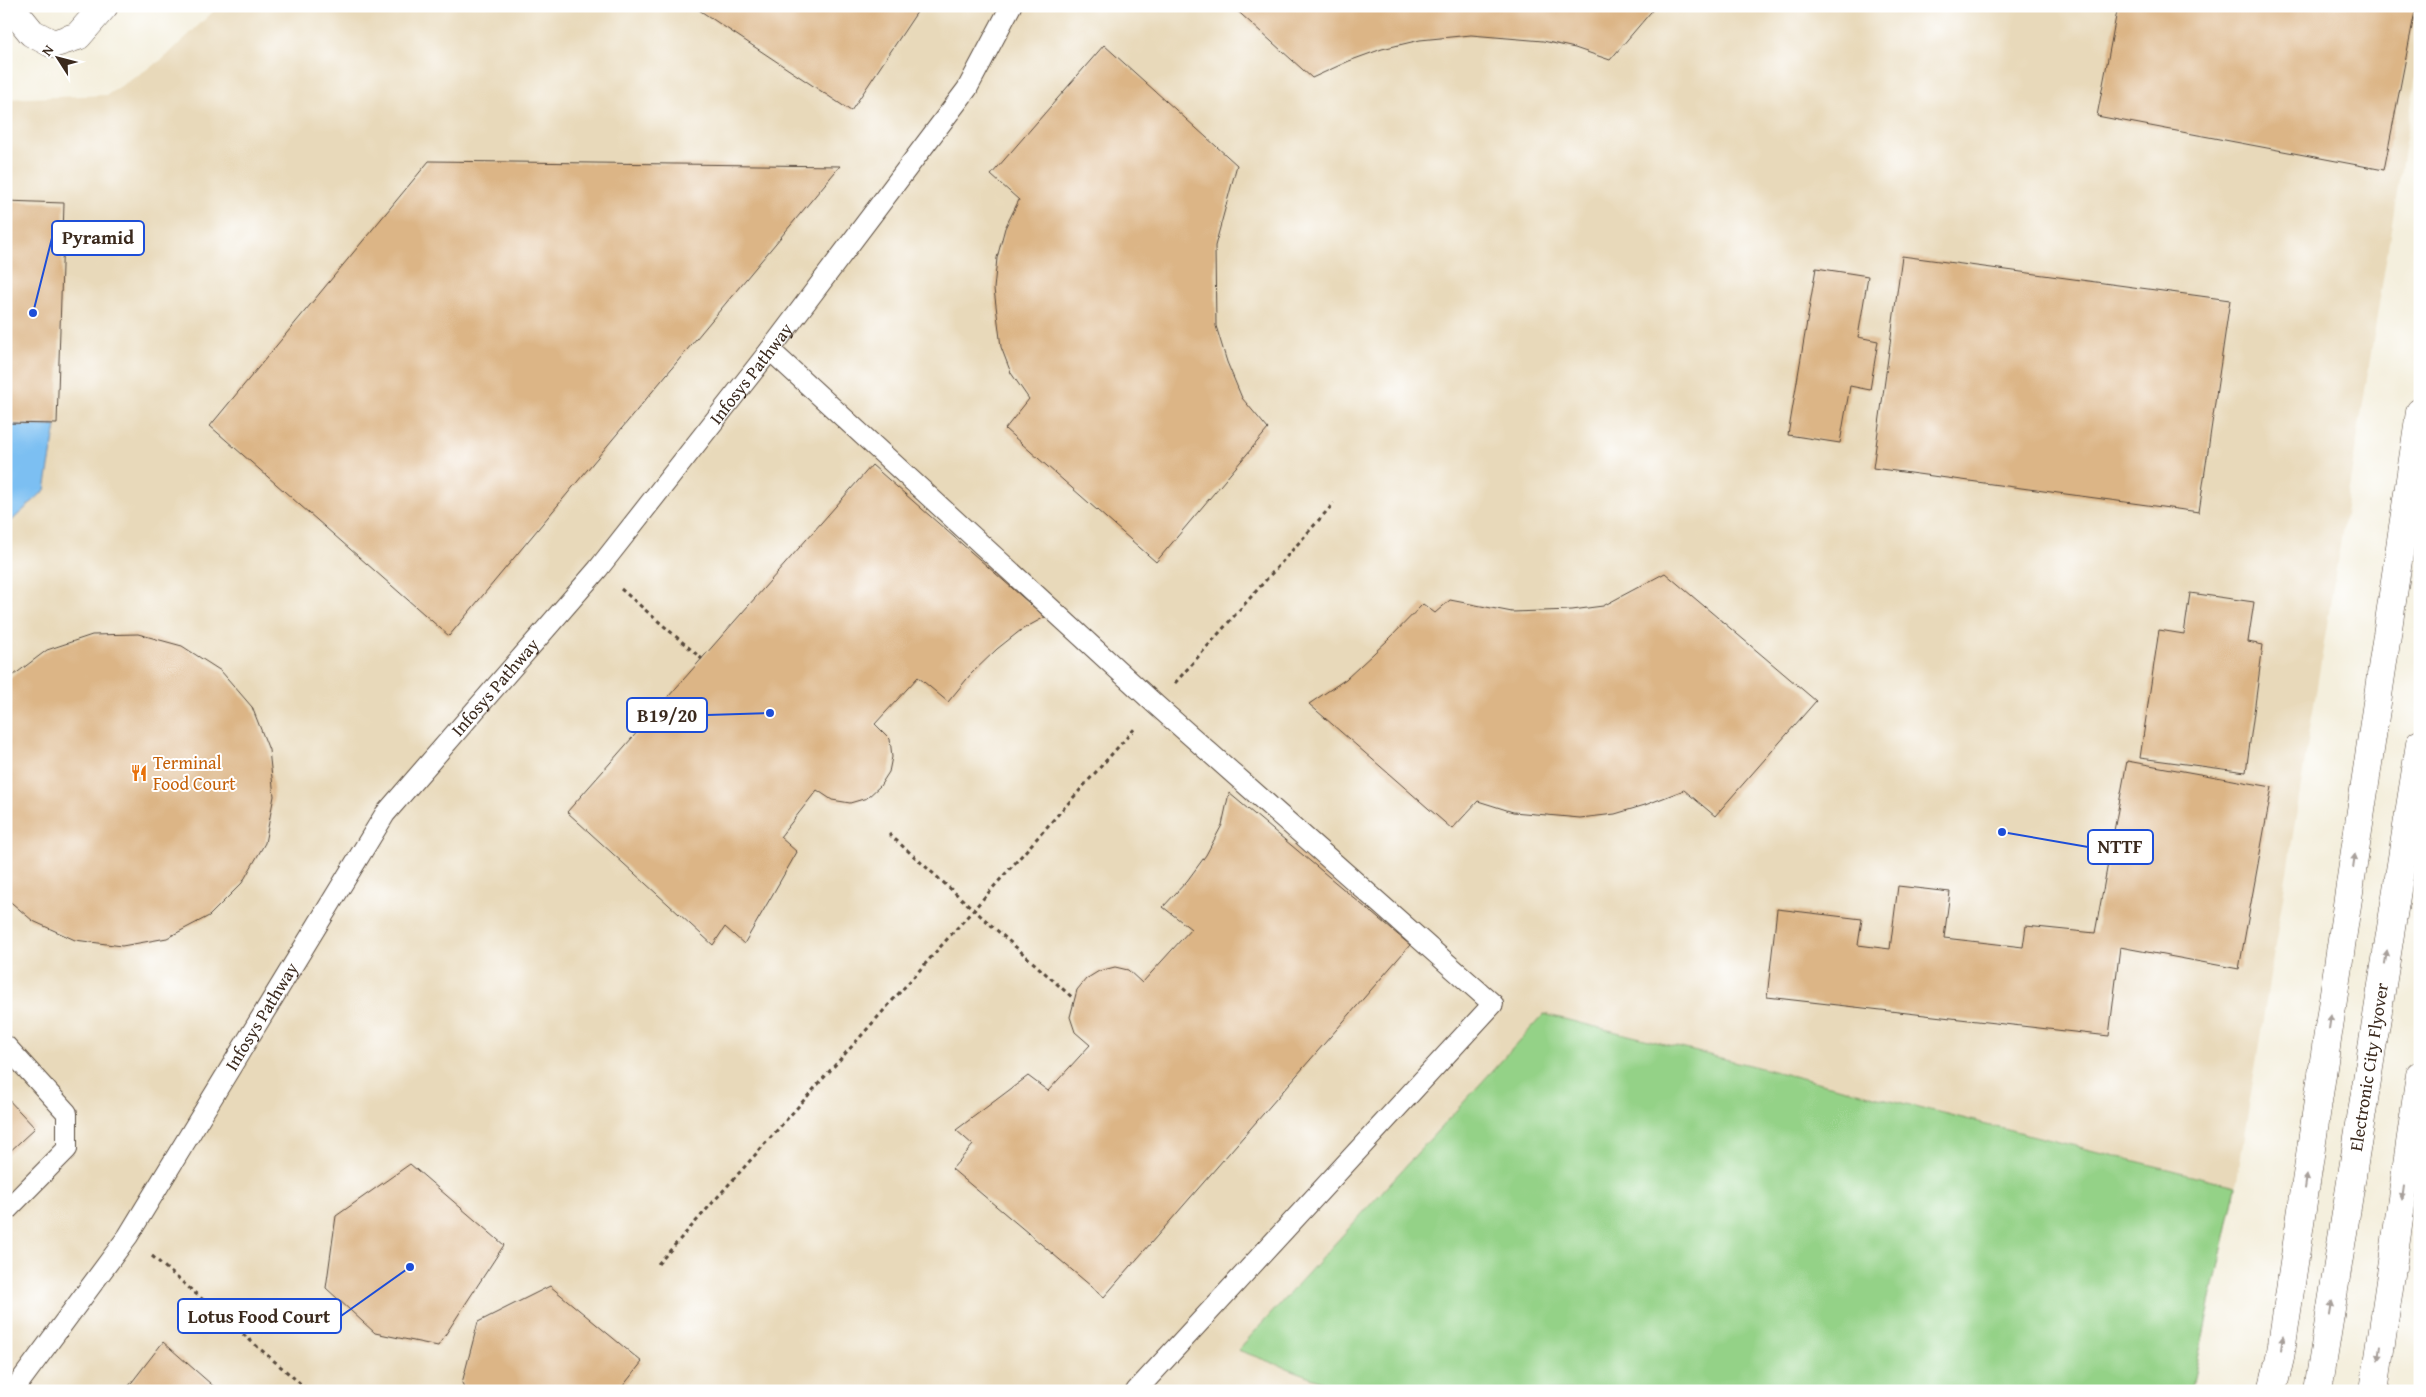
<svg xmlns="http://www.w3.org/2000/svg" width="2426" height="1397" font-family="'Gentium Book Plus',serif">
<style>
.built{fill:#e8d9ba}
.green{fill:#94d287;stroke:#687e52}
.water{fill:#7cbff2;stroke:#5c7488}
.building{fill:#dcb586}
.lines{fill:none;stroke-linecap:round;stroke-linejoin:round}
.service-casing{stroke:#57483b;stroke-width:22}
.minor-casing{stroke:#57483b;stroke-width:29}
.tertiary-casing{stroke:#57483b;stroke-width:29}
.motorway-casing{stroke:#57483b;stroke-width:29}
.path{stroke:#57483b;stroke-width:3;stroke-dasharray:4 4;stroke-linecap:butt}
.service{stroke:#fff;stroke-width:20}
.minor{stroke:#fff;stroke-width:28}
.tertiary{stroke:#fff;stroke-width:28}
.motorway{stroke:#fff;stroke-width:28}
.oneway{fill:#a79f9a}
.labels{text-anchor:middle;stroke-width:4;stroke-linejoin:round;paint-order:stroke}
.street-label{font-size:18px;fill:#3b2a1e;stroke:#fff}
.food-label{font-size:18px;fill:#c56008;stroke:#fff;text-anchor:start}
.leader{fill:none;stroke:#1d4ed8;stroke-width:2}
.callout-dot{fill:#1d4ed8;stroke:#fff;stroke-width:2}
.callout{fill:#fff;stroke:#1d4ed8;stroke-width:2}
.callout-label{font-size:19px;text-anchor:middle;font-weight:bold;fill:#3b2a1e}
</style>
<rect width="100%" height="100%" fill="#fff"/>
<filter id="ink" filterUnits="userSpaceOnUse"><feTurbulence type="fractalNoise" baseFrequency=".02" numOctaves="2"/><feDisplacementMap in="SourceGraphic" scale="10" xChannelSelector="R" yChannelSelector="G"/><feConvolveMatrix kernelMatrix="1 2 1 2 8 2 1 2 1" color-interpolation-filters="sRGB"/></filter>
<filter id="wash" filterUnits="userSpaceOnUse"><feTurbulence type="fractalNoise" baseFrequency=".0096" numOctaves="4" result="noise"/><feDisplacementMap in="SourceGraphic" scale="20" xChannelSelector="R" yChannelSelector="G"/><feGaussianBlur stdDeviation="1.12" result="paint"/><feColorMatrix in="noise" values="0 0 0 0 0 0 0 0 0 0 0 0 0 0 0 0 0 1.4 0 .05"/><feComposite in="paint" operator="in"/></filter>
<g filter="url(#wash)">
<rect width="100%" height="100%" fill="#f4efdd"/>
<path class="built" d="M219,6H2420V51L2236,1186L2191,1391H6V99L107,95L163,59Z"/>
<path class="green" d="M1544,1014L2236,1186L2191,1391H1348L1238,1350Z"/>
<path class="water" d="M6,425L56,426L45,490L6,526Z"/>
<g id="blocks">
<g class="building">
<path d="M693,6H921L851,111Z"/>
<path d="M1232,6H1656L1610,60L1575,48L1543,41L1471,35L1420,40L1382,49L1349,61L1312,78Z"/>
<path d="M2118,6H2416L2384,170L2097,116Z"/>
<path d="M1104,45L1237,165L1215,246L1216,326L1227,362L1242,398L1268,429L1156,562L1005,429L1029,399L1011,373L1001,347L994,289L997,258L1005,228L1019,200L991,175Z"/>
<path d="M429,161L840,166L449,636L210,426Z"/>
<path d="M6,201L64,203L57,424L6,423Z"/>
<path d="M1902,256L2230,300L2199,512L1873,468Z"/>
<path d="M1816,268L1868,276L1858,337L1878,341L1870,390L1850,386L1840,443L1788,435Z"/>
<path d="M872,465L1045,617L1021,630L997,649L971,674L948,702L918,677L875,724L890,739L892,757L889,772L880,786L867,798L850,803L832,800L817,790L780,837L797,852L744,944L725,927L713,945L567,812Z"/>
<path d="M1665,573L1816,701L1715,816L1684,790L1645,805L1615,814L1580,818L1513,812L1478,801L1452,829L1309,704L1346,679L1388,640L1423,604L1435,613L1450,600L1512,612L1572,610L1603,606Z"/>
<path d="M2190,593L2254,602L2248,642L2263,645L2246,772L2140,758L2159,630L2184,634Z"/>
<path d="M138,634L182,646L221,671L252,707L269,750L274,796L265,843L242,883L209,916L167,938L122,946L75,940L33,921L6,898V681L47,650L92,635Z"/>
<path d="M2127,761L2272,787L2239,969L2120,947L2109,1036L1767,997L1777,909L1862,919L1858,945L1890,949L1898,886L1950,892L1944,938L2023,947L2026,926L2095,933Z"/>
<path d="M1229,793L1410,945L1104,1297L952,1169L973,1145L956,1130L1028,1076L1048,1091L1090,1045L1075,1032L1070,1017L1077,990L1086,979L1099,971L1115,967L1128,970L1142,983L1191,929L1163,907L1187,881L1206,855L1222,825Z"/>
<path d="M6,1097L35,1128L6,1155Z"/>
<path d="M410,1164L504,1245L438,1346L375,1333L326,1288L336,1216Z"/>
<path d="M550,1286L642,1362L619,1391H466L462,1383L478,1322Z"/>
<path d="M163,1342L219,1391H125Z"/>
</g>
</g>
</g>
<g filter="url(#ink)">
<use href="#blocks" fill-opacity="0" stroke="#57483b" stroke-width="1"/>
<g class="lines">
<g class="service-casing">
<g id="service">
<path d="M770,350L1156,705L1493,1004L1136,1391"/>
<path d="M6,1046L67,1113V1149L6,1211"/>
<path id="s1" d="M13,1391L128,1236L385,814L598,569L770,350L967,89L1011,6"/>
</g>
</g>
<g class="minor-casing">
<path id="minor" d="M10,6L32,33L53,44L78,36L104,6"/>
</g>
<g class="tertiary-casing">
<path id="tertiary" d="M2272,1391L2280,1358L2420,412"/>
</g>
<g class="motorway-casing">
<g id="motorway">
<path id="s2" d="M2318,1391L2420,744"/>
<path d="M2374,1391L2420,1075"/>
</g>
</g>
<g class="path">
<path d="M621,589L702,659"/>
<path d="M1175,683L1334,503"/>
<path d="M889,834L1074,999"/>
<path d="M152,1256L309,1391"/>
<path d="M658,1264L1136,727"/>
</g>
<use href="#service" class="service"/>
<use href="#minor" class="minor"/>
<use href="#tertiary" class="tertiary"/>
<use href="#motorway" class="motorway"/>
</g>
<defs><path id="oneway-solid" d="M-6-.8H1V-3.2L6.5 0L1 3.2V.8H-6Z" transform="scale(1.25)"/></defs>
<g class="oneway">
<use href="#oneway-solid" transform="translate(2354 861) rotate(-82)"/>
<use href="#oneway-solid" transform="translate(2386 957) rotate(-81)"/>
<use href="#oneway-solid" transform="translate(2330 1022) rotate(-82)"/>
<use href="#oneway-solid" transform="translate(2306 1182) rotate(-82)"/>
<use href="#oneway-solid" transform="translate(2403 1193) rotate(98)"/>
<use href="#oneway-solid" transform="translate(2331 1308) rotate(-81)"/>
<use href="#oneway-solid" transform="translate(2282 1343) rotate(-82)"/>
<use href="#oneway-solid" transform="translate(2379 1353) rotate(98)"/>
</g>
</g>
<defs>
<g id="restaurant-bare" transform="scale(1.35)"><path d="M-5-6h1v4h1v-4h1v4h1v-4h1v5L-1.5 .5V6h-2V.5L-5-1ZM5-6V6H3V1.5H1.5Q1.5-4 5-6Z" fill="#e8710a" stroke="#fff" stroke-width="2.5" paint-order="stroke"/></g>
</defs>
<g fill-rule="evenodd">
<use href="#restaurant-bare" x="139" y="773"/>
</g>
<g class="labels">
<g class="street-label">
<text dy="6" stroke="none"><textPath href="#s1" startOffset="1260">Infosys Pathway</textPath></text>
<text dy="6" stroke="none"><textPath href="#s1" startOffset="855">Infosys Pathway</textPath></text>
<text dy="6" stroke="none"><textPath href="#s1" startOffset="450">Infosys Pathway</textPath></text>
<text dy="6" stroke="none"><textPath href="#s2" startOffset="328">Electronic City Flyover</textPath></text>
</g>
<g class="food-label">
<text x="153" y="769">Terminal<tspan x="153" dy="21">Food Court</tspan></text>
</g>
</g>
<path class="leader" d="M33 313L52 238M770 713L707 715M2002 832L2088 847M410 1267L341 1316"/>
<g class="callout-dot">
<circle cx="33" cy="313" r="5"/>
<circle cx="770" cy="713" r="5"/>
<circle cx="2002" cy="832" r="5"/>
<circle cx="410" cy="1267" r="5"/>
</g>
<g class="callout">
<rect x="52" y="221" width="92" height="34" rx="5"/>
<rect x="627" y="698" width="80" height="34" rx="5"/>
<rect x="2088" y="830" width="65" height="34" rx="5"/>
<rect x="178" y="1299" width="163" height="34" rx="5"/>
</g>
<g class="callout-label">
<text x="98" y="244">Pyramid</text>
<text x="667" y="722">B19/20</text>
<text x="2120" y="853">NTTF</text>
<text x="259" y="1323">Lotus Food Court</text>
</g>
<rect width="2426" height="1397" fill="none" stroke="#fff" stroke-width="25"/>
<g transform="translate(58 58) rotate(306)" stroke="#ffffff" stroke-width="4" paint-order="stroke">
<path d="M0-4L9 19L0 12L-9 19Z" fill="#3b2a1e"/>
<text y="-8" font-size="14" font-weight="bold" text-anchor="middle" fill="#3b2a1e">N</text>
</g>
</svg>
